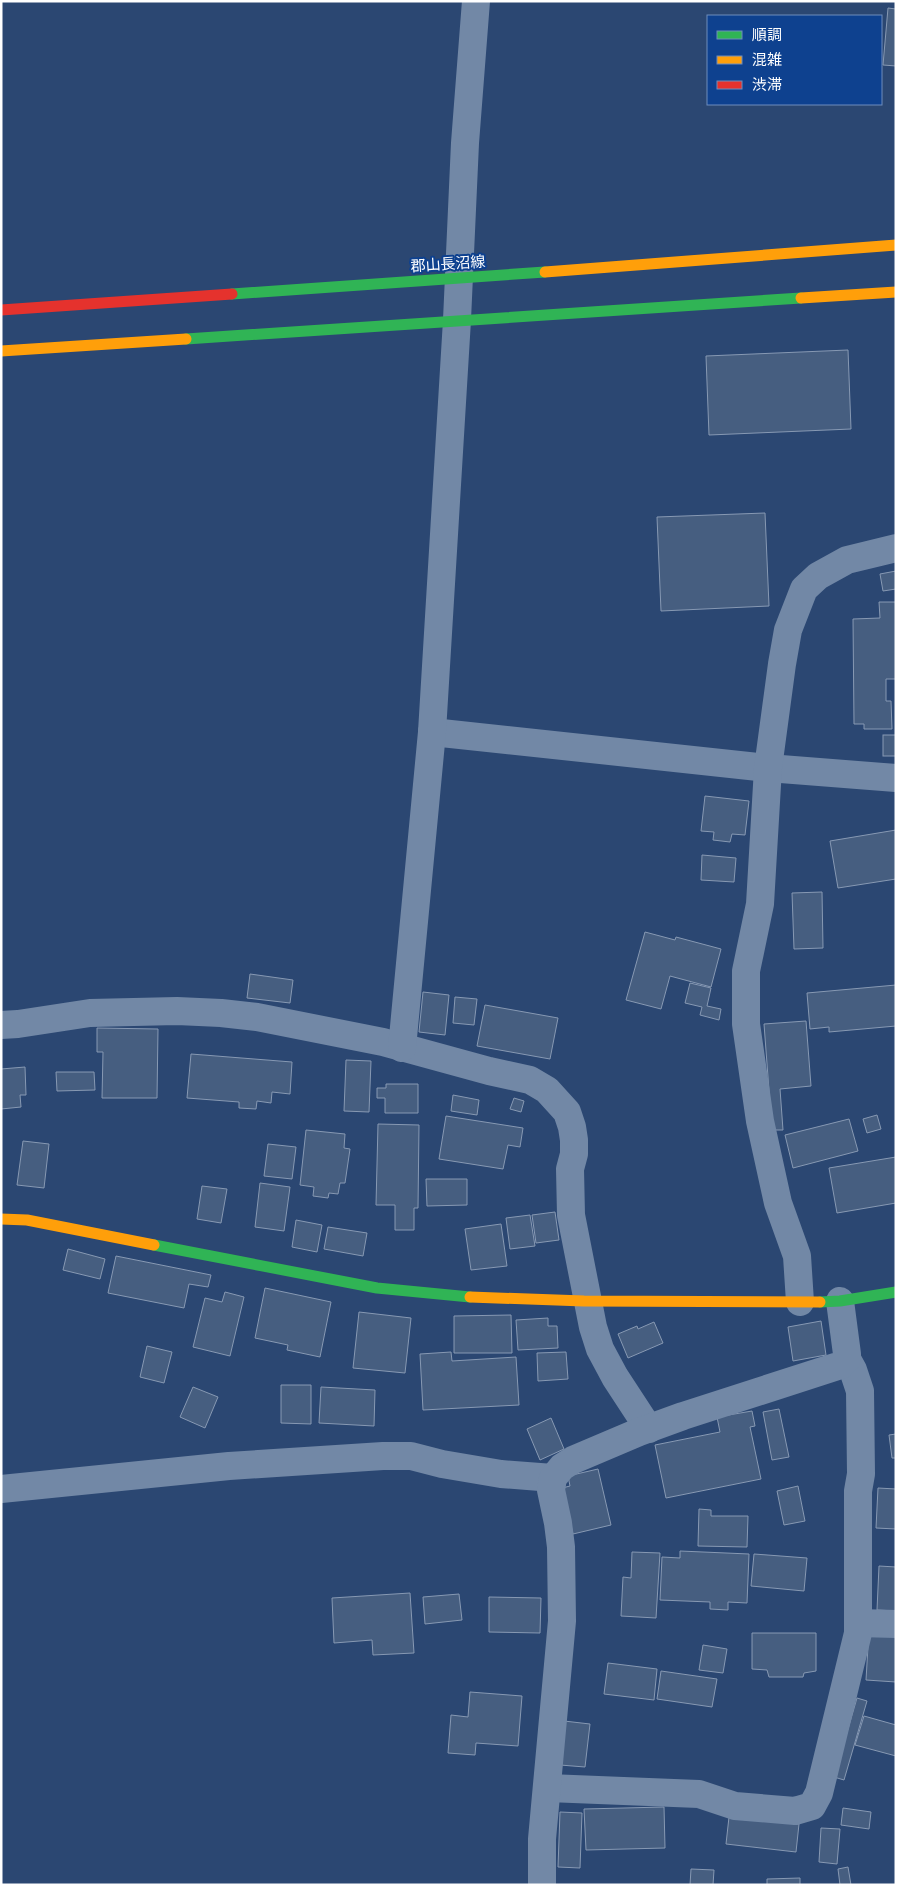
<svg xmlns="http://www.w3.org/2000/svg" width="897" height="1886" font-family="'Varela Round','Noto Sans JP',sans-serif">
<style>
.building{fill:#465e80;stroke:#8799b3}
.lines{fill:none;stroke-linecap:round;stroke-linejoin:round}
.street{stroke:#7288a6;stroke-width:28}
.fast{stroke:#30b455;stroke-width:11}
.slow{stroke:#ff9f0a;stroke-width:11}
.jam{stroke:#e5322d;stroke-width:11}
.labels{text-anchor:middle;stroke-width:4;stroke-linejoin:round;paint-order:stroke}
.street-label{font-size:15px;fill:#fff;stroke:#0e418f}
</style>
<rect width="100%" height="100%" fill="#2b4772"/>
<g class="building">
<path d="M888,8L896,9V66L883,65Z"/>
<path d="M848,350L851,429L709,435L706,356Z"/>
<path d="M765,513L769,606L661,611L657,517Z"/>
<path d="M896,571V589L883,591L880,574Z"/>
<path d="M879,602H896V679H886V701H891L892,729H864V724H854L853,619L880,618Z"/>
<rect x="883" y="735" width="13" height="21"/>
<path d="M705,796L749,801L745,835L732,834L730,842L713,840L714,832L701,831Z"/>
<path d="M896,830V879L838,888L830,841Z"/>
<path d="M702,855L736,858L734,882L701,880Z"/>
<path d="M822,892L823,948L794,949L792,893Z"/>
<path d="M645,932L675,940L676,937L721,949L711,987L670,976L661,1009L626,1000Z"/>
<path d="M250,974L293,980L290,1003L247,998Z"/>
<path d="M690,983L711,988L707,1006L721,1009L719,1020L700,1015L702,1007L685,1003Z"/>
<path d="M896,985V1026L829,1032V1027L810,1029L807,993Z"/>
<path d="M423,992L449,995L445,1035L419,1032Z"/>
<path d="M455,997L477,999L474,1025L453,1023Z"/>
<path d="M485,1005L558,1018L550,1059L477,1046Z"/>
<path d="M806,1021L811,1086L780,1089L783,1130H772L764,1024Z"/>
<path d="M97,1028L158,1029L157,1098H102L103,1052H97Z"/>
<path d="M191,1054L292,1062L290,1094L272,1092L271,1103L257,1101L256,1109L239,1108V1102L187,1098Z"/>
<path d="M346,1060L371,1061L369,1112L344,1111Z"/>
<path d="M25,1067L26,1095H20L21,1107L1,1109V1069Z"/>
<path d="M56,1072H94L95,1090L57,1091Z"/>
<path d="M386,1084H418V1113H385V1098H377V1088H386Z"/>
<path d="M453,1095L479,1100L477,1115L451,1111Z"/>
<path d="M514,1098L524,1101L521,1112L510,1109Z"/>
<path d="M877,1115L881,1129L867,1133L863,1119Z"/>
<path d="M446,1116L523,1128L520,1147L508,1145L503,1169L439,1159Z"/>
<path d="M849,1119L858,1151L793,1168L785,1135Z"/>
<path d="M378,1124L419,1125L418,1208H414V1230H395V1205H376Z"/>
<path d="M306,1130L345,1134L344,1148L350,1149L345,1183H340L338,1194L329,1193L328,1198L313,1196L314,1187L300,1185Z"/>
<path d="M23,1141L49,1144L44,1188L17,1185Z"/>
<path d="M268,1144L296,1147L292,1179L264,1176Z"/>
<path d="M896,1157V1203L837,1213L829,1168Z"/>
<path d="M426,1179H467V1205L427,1206Z"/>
<path d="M260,1183L290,1187L284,1231L255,1227Z"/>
<path d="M202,1186L227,1189L221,1223L197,1219Z"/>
<path d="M555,1212L559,1240L536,1243L532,1215Z"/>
<path d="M530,1215L535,1246L510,1249L506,1218Z"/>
<path d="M296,1220L322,1225L317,1252L292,1247Z"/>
<path d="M501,1224L507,1266L471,1270L465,1229Z"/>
<path d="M328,1227L367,1233L363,1256L324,1249Z"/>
<path d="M68,1249L105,1259L100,1279L63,1270Z"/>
<path d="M116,1256L211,1275L208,1287L189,1284L184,1308L108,1293Z"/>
<path d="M265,1288L331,1302L320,1357L287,1350L288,1345L255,1338Z"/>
<path d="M225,1292L244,1297L230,1356L193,1347L205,1298L222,1302Z"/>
<path d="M359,1312L411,1318L405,1373L353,1368Z"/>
<path d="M511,1315L512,1353H454V1316Z"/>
<path d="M548,1318V1326H557L558,1348L518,1350L516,1320Z"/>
<path d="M821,1321L826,1355L793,1361L788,1327Z"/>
<path d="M654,1322L663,1343L628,1358L618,1334L637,1326L638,1329Z"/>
<path d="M147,1346L172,1352L164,1383L140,1377Z"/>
<path d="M451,1352L452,1361L516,1357L519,1405L423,1410L420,1354Z"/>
<path d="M566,1352L568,1379L538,1381L537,1353Z"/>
<path d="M281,1385H311V1424L281,1423Z"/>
<path d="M193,1387L218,1397L205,1428L180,1417Z"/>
<path d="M321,1387L375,1390L374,1426L319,1423Z"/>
<path d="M779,1409L789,1457L772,1460L763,1412Z"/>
<path d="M752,1411L755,1426L750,1427L761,1479L666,1498L655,1445L720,1432L717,1417Z"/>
<path d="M551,1418L564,1449L540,1460L527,1429Z"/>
<path d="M896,1434V1458H892L889,1435Z"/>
<path d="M598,1469L611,1525L573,1534L562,1488L570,1486L568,1476Z"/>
<path d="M798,1486L805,1521L784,1525L777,1491Z"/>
<path d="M878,1488L896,1489V1529L876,1528Z"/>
<path d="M699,1509L711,1510V1516H748L747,1547L698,1546Z"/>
<path d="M680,1551L749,1554L747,1603L728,1602V1610L710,1609V1602L660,1600L662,1557L680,1558Z"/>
<path d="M632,1552L660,1553L656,1618L621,1616L623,1577L631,1578Z"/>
<path d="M754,1554L807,1558L804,1591L751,1586Z"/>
<path d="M879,1566L896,1567V1611L877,1610Z"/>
<path d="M410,1593L414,1653L373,1655L372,1640L334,1643L332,1598Z"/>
<path d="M459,1594L462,1620L425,1624L423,1597Z"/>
<path d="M489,1597L541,1598L540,1633L489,1632Z"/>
<path d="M869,1630L896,1632V1682L866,1680Z"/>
<path d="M752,1633H816V1671L804,1673L803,1677H769L767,1670L752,1669Z"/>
<path d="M703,1645L727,1649L723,1673L699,1670Z"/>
<path d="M608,1663L657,1669L654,1700L604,1694Z"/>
<path d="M661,1671L717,1679L712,1707L657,1699Z"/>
<path d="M470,1692L522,1696L518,1746L476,1743L475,1755L448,1753L451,1715L468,1717Z"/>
<path d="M857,1698L867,1701L844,1780L834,1777Z"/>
<path d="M864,1716L896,1725V1756L855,1745Z"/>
<path d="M564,1721L590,1724L585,1767L560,1765Z"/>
<path d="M664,1807L665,1848L586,1850L584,1809Z"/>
<path d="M843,1808L871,1812L869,1829L841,1825Z"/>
<path d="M560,1812L582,1813L580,1868L558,1867Z"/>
<path d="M729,1817L799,1824L796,1852L726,1844Z"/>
<path d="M821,1828L840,1829L837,1864L819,1862Z"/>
<path d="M848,1867L851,1885H840L838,1869Z"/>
<path d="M691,1869L714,1870L713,1885H690Z"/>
<path d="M800,1878V1885H767V1879Z"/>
</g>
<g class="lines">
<g class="street">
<path d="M432,732L768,768L896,778"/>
<path d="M1,1025L18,1024L90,1013L177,1011L221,1013L257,1017L383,1042L489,1071L530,1080L547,1090L567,1112L572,1127L574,1140V1154L570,1169L571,1215L593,1327L600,1349L615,1377L649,1429"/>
<path d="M402,1048L432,732L457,320L465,143L476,1"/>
<path d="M800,1302L797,1256L778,1203L760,1121L746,1024V971L760,904L768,768L782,664L788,630L804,589L818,576L847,560L896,548"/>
<path d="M1,1489L229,1466L383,1456H411L442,1464L501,1474L553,1478"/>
<path d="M858,1623L896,1624"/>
<path d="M548,1788L699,1794L735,1806L795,1811L812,1806L819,1793L858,1633V1491L861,1474L860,1391L853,1370L847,1359"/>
<path d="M542,1885V1839L562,1621L561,1547L558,1523L551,1490L553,1478L562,1467L573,1460L639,1432L683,1416L841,1365L847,1359V1354L840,1301"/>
</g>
<g class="fast">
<path d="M232,294L545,272"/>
<path d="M186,339L801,298"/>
<path d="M154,1245L377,1288L470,1297"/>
<path d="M820,1302L840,1301L896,1292"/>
</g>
<g class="slow">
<path d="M545,272L896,245"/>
<path d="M801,298L896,292"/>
<path d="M1,351L186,339"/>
<path d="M1,1219L27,1220L154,1245"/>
<path d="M470,1297L584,1301L820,1302"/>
</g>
<path class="jam" d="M1,310L232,294"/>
</g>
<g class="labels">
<g class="street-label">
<text transform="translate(448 264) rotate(-4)" y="5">郡山長沼線</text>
</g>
</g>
<rect width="897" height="1886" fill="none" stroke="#ffffff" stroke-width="5"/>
<rect x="707" y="15" width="175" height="90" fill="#0e418f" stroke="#6e8dbc"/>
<rect x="717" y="31" width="25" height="8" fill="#30b455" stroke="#6e8dbc"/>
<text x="752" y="40" font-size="15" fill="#ffffff">順調</text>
<rect x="717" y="56" width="25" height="8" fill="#ff9f0a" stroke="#6e8dbc"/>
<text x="752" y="65" font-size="15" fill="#ffffff">混雑</text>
<rect x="717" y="81" width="25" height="8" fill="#e5322d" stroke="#6e8dbc"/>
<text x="752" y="90" font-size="15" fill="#ffffff">渋滞</text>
</svg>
